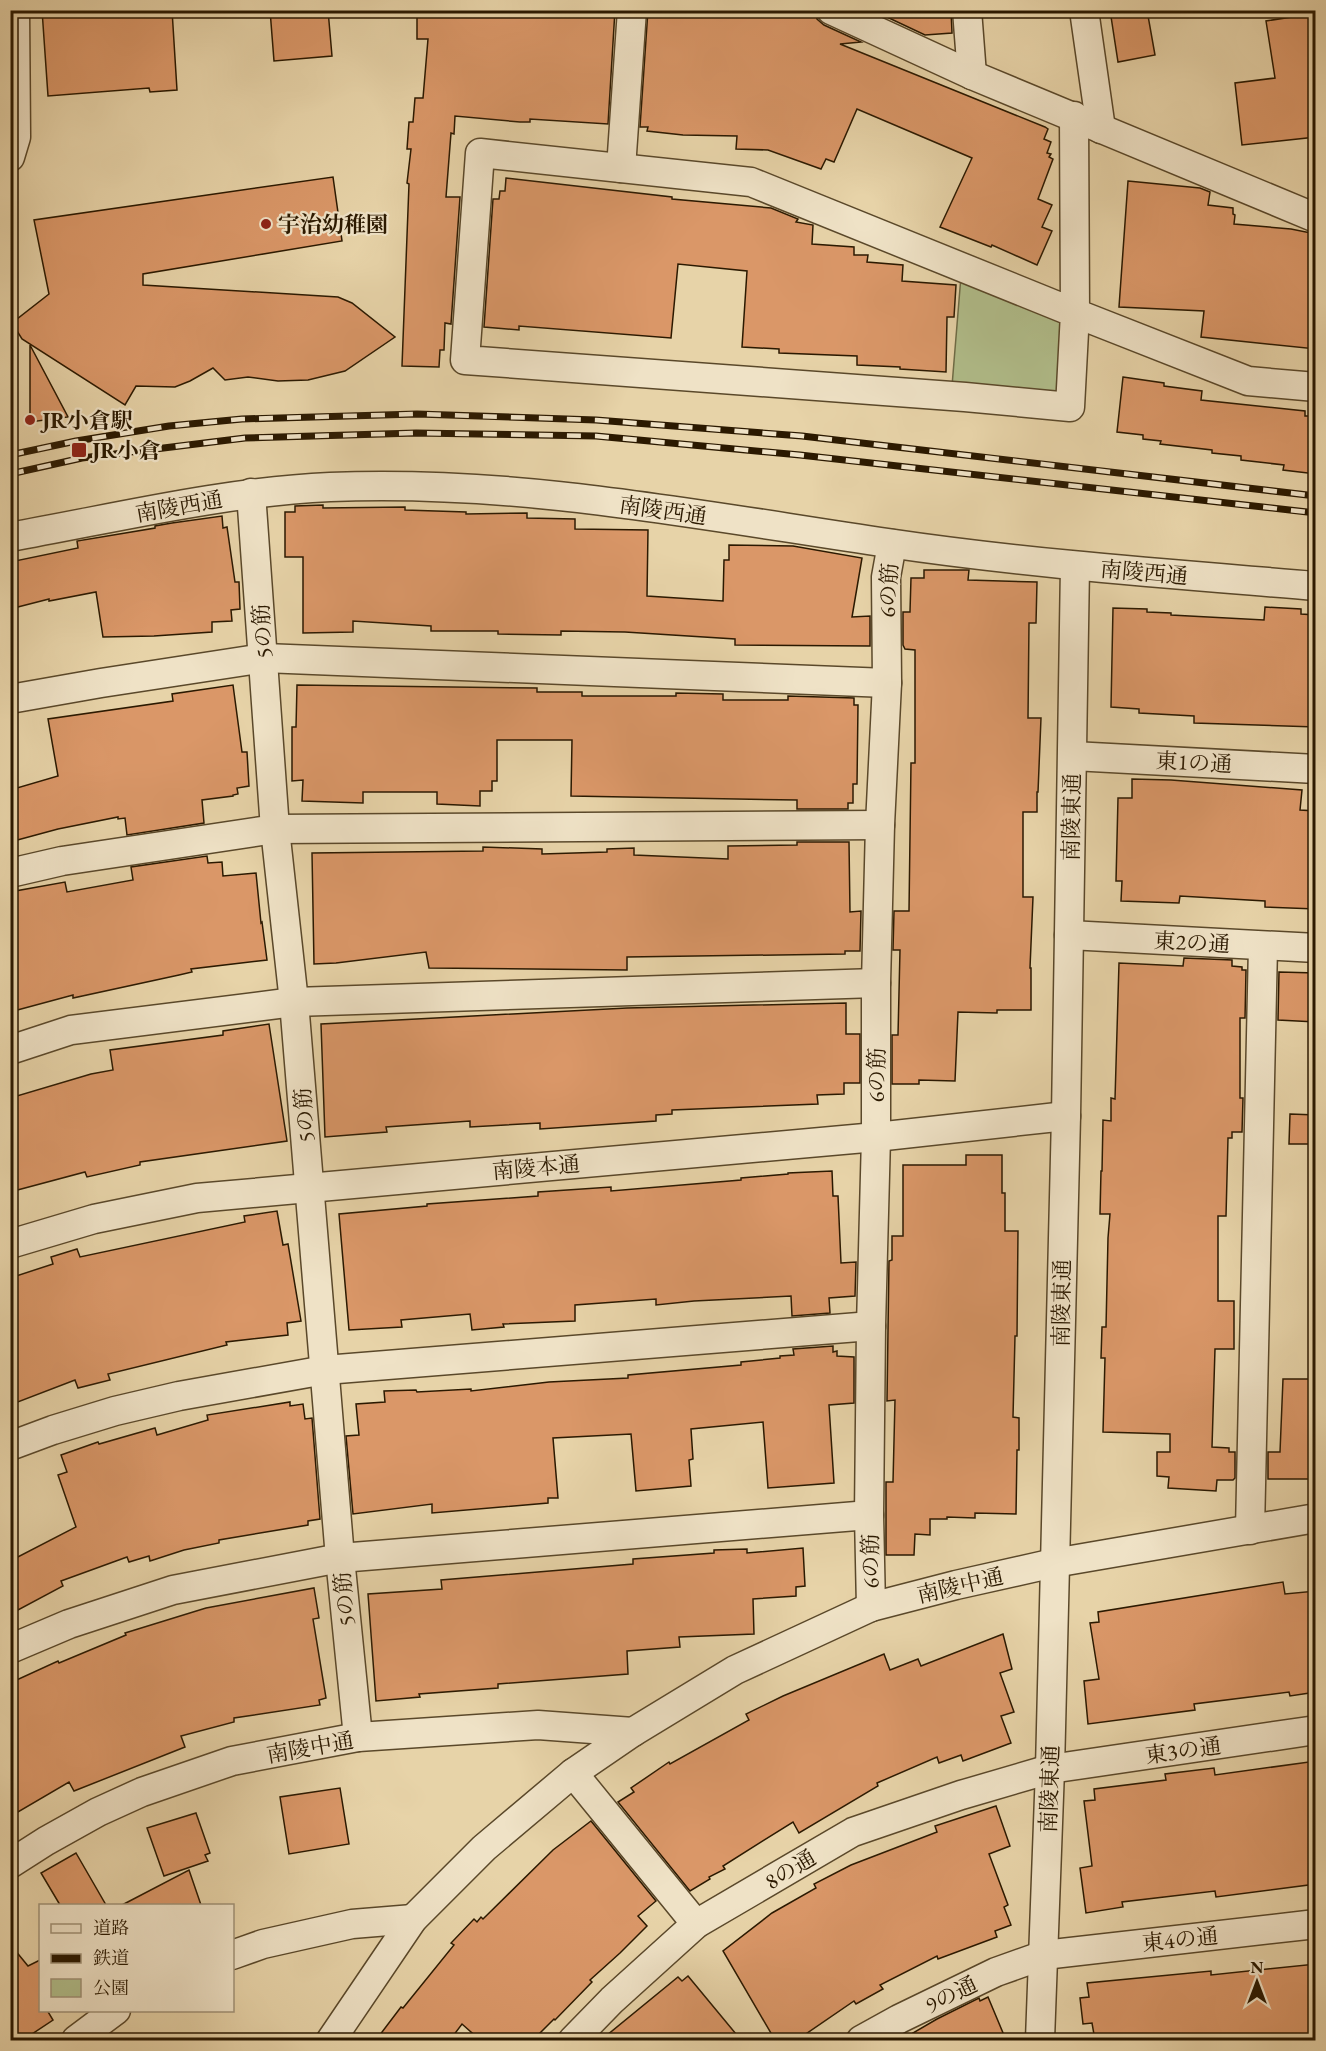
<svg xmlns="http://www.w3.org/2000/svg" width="1326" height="2051" font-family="'EB Garamond','Noto Serif JP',serif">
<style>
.green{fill:#b1be8b;stroke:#6e6c46;stroke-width:1.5}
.building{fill:#da9768;stroke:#2b1900;stroke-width:1.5}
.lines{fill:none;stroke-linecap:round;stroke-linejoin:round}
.minor-casing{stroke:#5a482a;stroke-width:31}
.minor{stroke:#efe2c6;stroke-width:28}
.rail-casing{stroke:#2b1900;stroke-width:7}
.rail{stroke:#efe2c6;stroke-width:4.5;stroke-dasharray:14;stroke-linecap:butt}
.poi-dot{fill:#8f2418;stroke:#efe2c6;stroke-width:2}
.labels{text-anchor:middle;stroke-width:4.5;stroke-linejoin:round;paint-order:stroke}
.poi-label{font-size:22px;font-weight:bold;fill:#2b1900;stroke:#efe2c6;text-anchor:start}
.street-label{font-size:22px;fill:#2b1900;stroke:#efe2c6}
</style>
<rect width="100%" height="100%" fill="#e7d3a8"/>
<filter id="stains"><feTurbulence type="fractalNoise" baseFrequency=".00333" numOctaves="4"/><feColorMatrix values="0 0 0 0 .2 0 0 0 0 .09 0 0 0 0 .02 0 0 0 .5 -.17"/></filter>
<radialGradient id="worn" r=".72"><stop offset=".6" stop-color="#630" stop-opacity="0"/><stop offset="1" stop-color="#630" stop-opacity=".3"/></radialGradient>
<path class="green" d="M961,276L1067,318L1066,396L952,386Z"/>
<g class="building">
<path d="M42,10H172L177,90L150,92L149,88L48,96Z"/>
<path d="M270,10H328L332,56L274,61Z"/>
<path d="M417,10H615L608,124L530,119V122H520L455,116L454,134L451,133L446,197H460L451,324L445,323L444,350H440L439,367L402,366L409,184L407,183L411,149H407L409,122H413L415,98H423L428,39H417Z"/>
<path d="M648,10H815L817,19L824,25L861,42L840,44L1045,127L1048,129L1044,139L1051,142L1047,153L1051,154L1049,157L1053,159L1038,199L1052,205L1042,227L1052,231L1037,265L992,245L991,247L940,227L972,158L857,109L834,162L826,159L821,169L768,150L736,149L737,136L683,135L647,131L648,127H640Z"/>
<path d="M872,10H951L952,33L925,35Z"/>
<path d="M1110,10H1147L1155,55L1118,62Z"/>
<path d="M1311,14L1316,43V137L1242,145L1235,83L1275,78L1266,21Z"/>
<path d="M333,177L342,241L143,274V285L338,297L352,303L395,337L345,371L308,380L278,381L248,377L225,380L213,368L190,381L175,387L136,386L125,405L22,339L12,323L49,294L34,220Z"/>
<path d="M506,178L672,197V199L771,208L798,219L796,222L813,225L812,244L854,247V255H868L867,262L903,265L902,281L956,285L954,317H947L946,372L900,369V367L857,365V356L779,353V349L742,347L747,271L678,264L671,338L519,326V330L484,327L493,199H499L500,191H505Z"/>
<path d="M1128,181L1200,188L1210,192L1208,205L1233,208V214L1235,215L1234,224L1291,229L1316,234V349L1201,337L1204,311L1119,307Z"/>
<path d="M30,345L68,417L30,422Z"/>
<path d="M1123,377L1164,383V386L1202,391L1201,400L1305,411V416H1313L1312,421L1316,422V474L1283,470L1284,465L1241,460V456L1212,453V450L1160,444L1161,441L1143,439V435L1117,432Z"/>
<path d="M323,505V508L405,507V510L466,512V514L527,513V518L575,519V529L648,530L647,596L723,601L724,560H729V545L793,546L862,558L852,617L870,616V646L735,645V639L625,632L561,631V635L498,634V631H431V626L353,621V632L303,633V557H285V512H295V506Z"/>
<path d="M222,516L223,528L227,527L235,582H239L240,609L231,610L232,621L212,622V632L154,636L103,637L96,592L49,601V599L10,609V562L78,548L77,541L155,528V526L172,523Z"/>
<path d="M924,570H969L968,580L1037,582L1036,623H1029L1028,718H1041L1038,792H1037V812H1023V897H1033L1030,968H1031V1010H997V1013L958,1012L955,1081L919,1080V1084H892V1035H898L900,950H893L894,911H909L911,763H915V650L905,649L903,645V612H910L911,578H924Z"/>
<path d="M1265,607L1301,609V614L1316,615V727L1194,723V716L1139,713V709L1111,707L1113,608L1147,609V612L1171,613V615L1264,620Z"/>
<path d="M233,685L242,752H247L249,786L237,788L238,794L233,795V796L202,800L204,823L127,835L125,818L118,819V817L58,829L10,842V790L58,776L48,719L173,701L172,694Z"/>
<path d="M297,685L537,688V692H582V696H676V693L723,694V700H788V696L854,698V705H858L857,784H853V803H848V809H797V800L571,796L572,740H497V781H492V791H480V806L437,804V792H363V803L302,801L303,780L292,781V727H296Z"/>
<path d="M1132,779L1171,780L1302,790L1300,810L1316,811V909L1265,907V901L1180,896L1179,903L1121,901L1122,881H1116L1118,798H1132Z"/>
<path d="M797,842H849L850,912L861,911L860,951H845V954L627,957V970L429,968L426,952L336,963L314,964L312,853L483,851V847L542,849V854L607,852V849L634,848V855L728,859V846L797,845Z"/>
<path d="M207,856L208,863L222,862L223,876L256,873L261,923L262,922L267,960L191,969L192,972L179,975L73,998V995L10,1012V892L65,882L67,892L133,880L131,867Z"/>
<path d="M1184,958L1232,960V966L1242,967V970H1246L1245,1018H1240V1098H1243L1242,1132H1232V1138H1228L1226,1216H1218V1301H1234V1349H1215L1212,1447L1229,1448V1452H1235V1478L1233,1480H1217L1216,1491L1168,1488L1169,1477L1157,1476V1452H1170V1434L1103,1432L1105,1358H1101L1102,1327H1106L1108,1238L1110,1214H1100L1101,1171H1102L1103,1120L1111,1121V1098L1115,1099L1119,963L1183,966Z"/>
<path d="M1279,972L1316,973V1022L1278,1020Z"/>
<path d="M846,1003V1034H860V1083H844V1094L817,1095L818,1104L672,1110V1114L656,1115V1121L540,1129V1123L470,1127V1121L386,1127L387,1132L325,1137L321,1024L627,1008Z"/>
<path d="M269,1024L287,1141L140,1162V1165L87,1177L85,1172L10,1192V1098L91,1074L113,1070L110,1050L223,1035V1031Z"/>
<path d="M1290,1114L1316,1115V1144H1289Z"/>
<path d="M966,1155H1002V1193H1005V1231H1018L1017,1336H1015L1013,1417L1019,1418V1450H1017L1016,1514L975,1513V1518L947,1517V1519H930V1535L915,1534L914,1555H886V1482H893L895,1400L887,1401L889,1261L892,1260V1236H903V1165H966Z"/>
<path d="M832,1171L833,1196H838L841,1263L856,1262L855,1296L829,1298L830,1313L792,1316L791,1296L694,1301L656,1305V1299L575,1305V1321L503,1324L504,1327L472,1330L470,1314L401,1320L402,1327L349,1330L339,1214L427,1206V1204L538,1196V1192L611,1187V1191L741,1180V1178L788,1174V1173Z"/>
<path d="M277,1211L283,1245L288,1244L301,1321L287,1323L288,1335L226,1342L227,1345L108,1374L110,1380L78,1388L75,1380L10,1405V1278L53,1264L51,1257L77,1249L80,1257L245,1222L244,1216Z"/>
<path d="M833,1346V1352L837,1351V1356L854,1357V1403L829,1405L834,1483L768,1488L763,1422L691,1429L693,1459L689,1460L691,1486L636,1491L631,1434L553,1438L558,1498H548V1503L432,1513V1504L353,1514L346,1436L359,1435L356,1404L385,1402L384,1391L416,1390L417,1392L471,1389V1391L549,1382L628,1378V1375L741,1365V1362L780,1358V1356L794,1355L793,1349Z"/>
<path d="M1283,1379H1316V1479H1268V1452H1280Z"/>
<path d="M290,1402V1406L303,1404L305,1419L312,1418L320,1519L308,1521V1525L219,1540V1543L184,1550L150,1561L149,1556L129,1562L127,1557L61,1581L63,1586L18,1610L10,1595V1561L76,1527L58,1475L67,1472L61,1455L98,1442L99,1444L155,1428L157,1435L208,1420L207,1415Z"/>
<path d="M803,1548L805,1586L796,1587V1596L753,1599L754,1634L679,1637L680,1647L627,1651L628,1674L498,1684V1688L419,1694L420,1697L376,1701L368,1594L442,1589L441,1580L633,1564V1559L714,1553V1550L747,1549V1553Z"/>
<path d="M1283,1582L1285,1594L1316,1591V1692L1290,1696L1289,1692L1194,1704L1195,1710L1088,1724L1084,1681L1099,1679L1090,1623L1099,1622L1098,1612Z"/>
<path d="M314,1588L319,1618L313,1619L326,1698L319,1700L320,1705L234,1718V1722L181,1736L185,1747L74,1791L69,1782L18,1812L10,1797V1683L58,1661L59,1663L126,1635L125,1633L206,1608Z"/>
<path d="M1003,1634L1012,1669L1000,1673L1014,1712L1001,1716L1011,1743L963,1761L961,1755L939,1763L937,1757L877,1783L878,1786L799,1833L793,1822L723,1866L725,1869L709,1877L710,1879L690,1891L618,1802L634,1792L631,1788L669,1762L670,1764L749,1720L746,1714L783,1696L884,1654L890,1670L918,1659L921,1666Z"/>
<path d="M1316,1761V1884L1216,1897L1215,1891L1122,1902L1123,1907L1086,1913L1080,1868L1092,1866L1084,1801L1095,1800L1094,1789L1166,1780L1165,1774L1214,1768L1215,1775Z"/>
<path d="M340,1788L349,1844L289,1854L280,1797Z"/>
<path d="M996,1806L1010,1846L989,1854L1008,1905L1004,1907L1011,1925L995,1931L997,1937L938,1959L937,1956L880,1985L883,1989L856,2004L854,2001L797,2040H775L723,1951L772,1913L816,1888L814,1884L851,1865L937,1832L935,1826Z"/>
<path d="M196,1813L210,1853L205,1855L208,1861L164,1876L147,1828Z"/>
<path d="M591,1821L656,1901L638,1916L647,1926L620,1953L590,1980L592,1982L555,2020L554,2019L533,2040H480L462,2024L450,2040H376L401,2007L403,2008L454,1945L451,1943L474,1919L477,1922L481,1917L483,1919L553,1850Z"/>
<path d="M76,1853L106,1905H60L41,1873Z"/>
<path d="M189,1870L201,1905H122Z"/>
<path d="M10,1944L28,1966L40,1960V2010H47L53,2020L23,2040H10Z"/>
<path d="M1316,1964V2040H1095L1092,2023L1083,2024L1080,1998L1089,1997L1087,1983L1211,1971V1975Z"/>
<path d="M688,1976L741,2040H601L678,1977L682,1981Z"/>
<path d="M988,1997L1006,2040H901L937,2019L979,1998L980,2001Z"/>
</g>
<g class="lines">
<g class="minor-casing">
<g id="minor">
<path d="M831,10L972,75L1316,218"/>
<path d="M967,10L972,75"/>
<path d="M1084,10L1101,129"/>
<path d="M1074,116L1075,313L1070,407L965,397L465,360L480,153L751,182L1075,313L1248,381L1316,387"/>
<path d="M10,157L16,137L15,10"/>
<path d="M621,168L632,10"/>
<path d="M251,493L275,829L294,1002L340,1558L358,1737"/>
<path d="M10,537C116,518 222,492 330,487C518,479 703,516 888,543C1030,564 1173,574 1316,586"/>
<path d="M10,699L101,683L264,658L887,683"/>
<path d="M1073,756L1316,769"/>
<path d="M10,873L62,861L275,829L880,825"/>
<path d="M1069,935L1316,948"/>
<path d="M10,1050L71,1030L294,1002L876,983"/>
<path d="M10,1244L94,1219L197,1198L876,1137L1066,1116"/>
<path d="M10,1446L53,1430L115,1411L179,1396L325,1370L871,1326"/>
<path d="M1250,1530L1263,946"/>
<path d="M871,1607L869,1515L871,1326L876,1137V983L880,825L887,683L886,577L892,544"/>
<path d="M10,1649L69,1624L173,1590L340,1558L869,1515"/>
<path d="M573,1773L696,1924"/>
<path d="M10,1864L46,1841L98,1812L142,1792L232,1761L358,1737L538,1725L633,1732"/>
<path d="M232,1955L263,1944L352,1924L413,1919"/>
<path d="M76,2040L116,2010"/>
<path d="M331,2040L413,1919L484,1848L573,1773L633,1732L735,1670L871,1607L956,1585L1054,1563L1316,1518"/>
<path d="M573,2040L612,2000L696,1924L853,1832L961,1795L1050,1769L1316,1730"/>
<path d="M861,2040L899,2019L996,1972L1044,1955L1316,1924"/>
<path d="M1040,2040L1050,1769L1066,1116L1075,566"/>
</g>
</g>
<use href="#minor" class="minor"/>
<g class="rail-casing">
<g id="rail">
<path d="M10,455L76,441L169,426L242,419L417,414L596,420L802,436L1316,496"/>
<path d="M10,474L82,458L245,438L416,433L596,436L800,455L1316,513"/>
</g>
</g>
<use href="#rail" class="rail"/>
</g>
<g class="poi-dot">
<circle cx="266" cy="224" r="6"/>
<circle cx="30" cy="420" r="6"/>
<rect x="71" y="442" width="16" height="16" rx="3"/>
</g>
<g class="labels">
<g class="poi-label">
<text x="278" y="232">宇治幼稚園</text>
<text x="42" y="428">JR小倉駅</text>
<text x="92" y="458">JR小倉</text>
</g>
<g class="street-label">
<text transform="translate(179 506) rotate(-10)" y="8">南陵西通</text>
<text transform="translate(663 510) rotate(8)" y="8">南陵西通</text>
<text transform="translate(1144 572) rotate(5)" y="8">南陵西通</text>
<text transform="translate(888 590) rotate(-87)" y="8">6の筋</text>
<text transform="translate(262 631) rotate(-94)" y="8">5の筋</text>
<text transform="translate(1194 762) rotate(3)" y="8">東1の通</text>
<text transform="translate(1071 817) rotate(-89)" y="8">南陵東通</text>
<text transform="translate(1192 942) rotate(3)" y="8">東2の通</text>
<text transform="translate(876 1075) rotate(-90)" y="8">6の筋</text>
<text transform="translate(304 1115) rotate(-95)" y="8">5の筋</text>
<text transform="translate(536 1167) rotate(-5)" y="8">南陵本通</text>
<text transform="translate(1061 1303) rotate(-89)" y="8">南陵東通</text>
<text transform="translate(870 1561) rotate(-91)" y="8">6の筋</text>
<text transform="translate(960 1585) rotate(-13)" y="8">南陵中通</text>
<text transform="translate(344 1599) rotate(-96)" y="8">5の筋</text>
<text transform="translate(310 1747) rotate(-10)" y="8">南陵中通</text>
<text transform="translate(1183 1750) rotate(-8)" y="8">東3の通</text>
<text transform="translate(1049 1789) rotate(-88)" y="8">南陵東通</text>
<text transform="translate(790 1869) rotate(-31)" y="8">8の通</text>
<text transform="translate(1180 1939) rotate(-6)" y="8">東4の通</text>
<text transform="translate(951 1994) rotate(-26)" y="8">9の通</text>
</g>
</g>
<rect width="1326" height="2051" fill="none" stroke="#e7d3a8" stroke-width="36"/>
<rect x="12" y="12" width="1302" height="2027" fill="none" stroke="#2b1900" stroke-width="3"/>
<rect x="18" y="18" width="1290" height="2015" fill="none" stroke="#2b1900" stroke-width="1.5"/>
<rect x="39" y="1904" width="195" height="108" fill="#efe2c6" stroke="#a19277" stroke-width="1.5"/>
<rect x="51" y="1924" width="30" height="9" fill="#efe2c6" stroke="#a19277" stroke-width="1.5"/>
<text x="93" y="1934" font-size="18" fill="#2b1900">道路</text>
<rect x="51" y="1954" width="30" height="9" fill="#2b1900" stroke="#a19277" stroke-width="1.5"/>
<text x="93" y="1964" font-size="18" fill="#2b1900">鉄道</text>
<rect x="51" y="1979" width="30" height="18" fill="#b1be8b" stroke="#a19277" stroke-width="1.5"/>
<text x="93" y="1994" font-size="18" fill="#2b1900">公園</text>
<g transform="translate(1257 1982)" stroke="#efe2c6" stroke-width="4.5" paint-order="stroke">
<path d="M0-4.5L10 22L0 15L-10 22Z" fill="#2b1900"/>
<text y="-9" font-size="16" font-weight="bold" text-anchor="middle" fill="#2b1900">N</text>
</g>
<rect width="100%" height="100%" filter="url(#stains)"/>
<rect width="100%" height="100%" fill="url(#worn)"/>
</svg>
